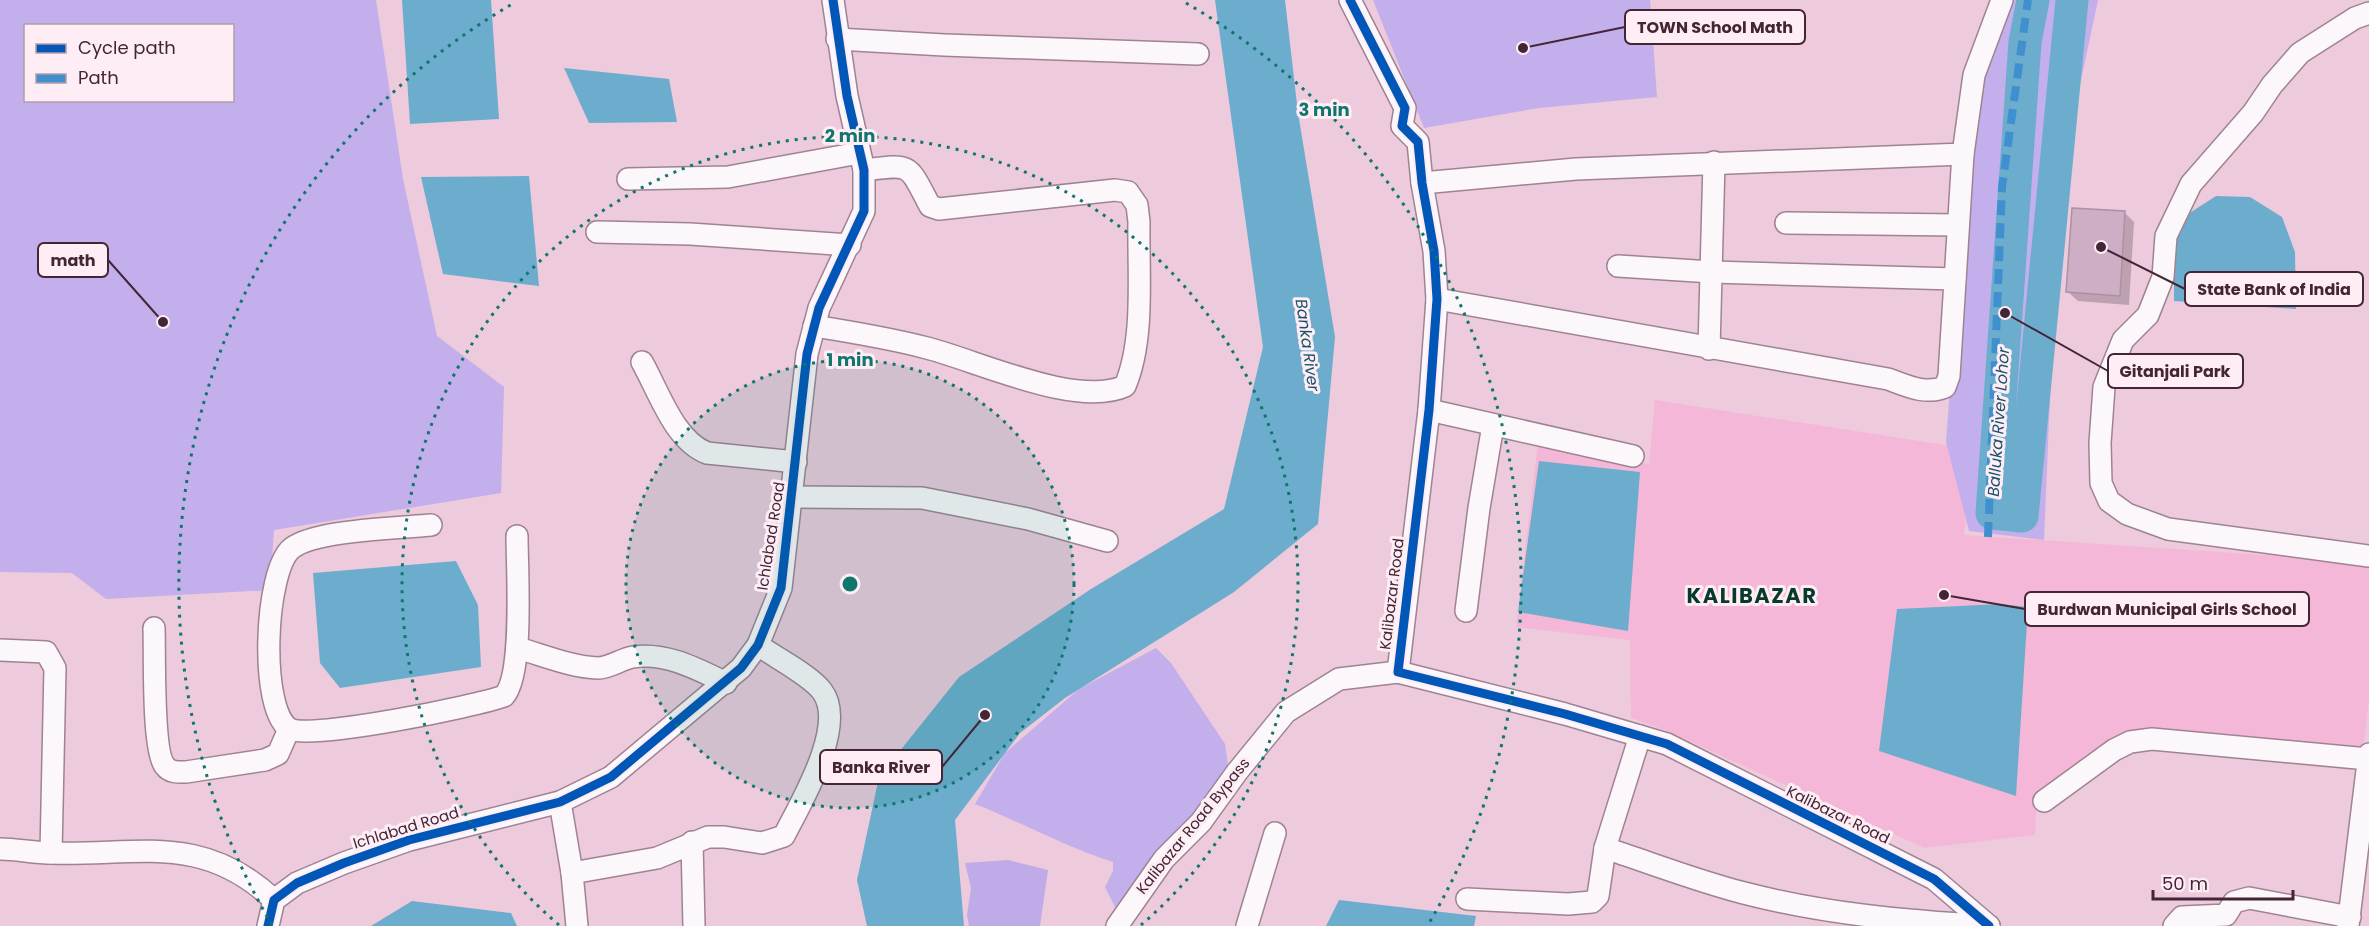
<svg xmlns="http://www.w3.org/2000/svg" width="2369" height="926" font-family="Poppins,sans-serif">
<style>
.built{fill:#f5b7d8}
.green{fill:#c3afeb;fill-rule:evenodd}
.forest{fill:#bfabe8}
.water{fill:#6cadcd}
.shadow{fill:#0003}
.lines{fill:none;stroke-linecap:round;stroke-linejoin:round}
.river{stroke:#6cadcd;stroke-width:33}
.building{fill:#cdaec5;stroke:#aa91a3;stroke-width:1.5}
.minor-casing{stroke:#9f8392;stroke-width:24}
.minor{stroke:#fcf7fa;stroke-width:21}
.quiet{stroke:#408fcf;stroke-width:8;stroke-dasharray:15 8;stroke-linecap:butt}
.cycleway-casing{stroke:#feedf5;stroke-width:13}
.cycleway{stroke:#0057b8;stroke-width:9}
.ring{fill:none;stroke:#0f766e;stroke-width:3;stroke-dasharray:3 6}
.labels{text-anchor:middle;stroke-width:6;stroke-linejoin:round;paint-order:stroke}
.street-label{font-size:15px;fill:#432535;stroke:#feedf5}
.water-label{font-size:16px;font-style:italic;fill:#185267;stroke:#feedf5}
.district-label{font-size:21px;font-weight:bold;letter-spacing:1.5px;fill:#073a2a;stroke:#feedf5}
.centre{fill:#0f766e;stroke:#feedf5;stroke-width:3}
.ring-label{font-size:18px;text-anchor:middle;font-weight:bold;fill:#0f766e;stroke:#feedf5;stroke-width:6;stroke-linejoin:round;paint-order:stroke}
.leader{fill:none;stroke:#432535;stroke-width:2}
.callout-dot{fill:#432535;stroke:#feedf5;stroke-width:2}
.callout{fill:#feedf5;stroke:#432535;stroke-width:2}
.callout-label{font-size:16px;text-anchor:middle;font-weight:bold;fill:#432535}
</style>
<rect width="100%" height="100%" fill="#edcadc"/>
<path class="built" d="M1655,400L1971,449L1964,535L2369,562V700L2363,751L2130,730L2037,796L2035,835L1924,848L1665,730L1631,718L1630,640L1516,627L1538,443L1649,464Z"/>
<g class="green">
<path d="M0,0H376L403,179L437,336L504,387L501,493L274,530L270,590L106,599L72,573L0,572ZM26,26H232V100H26Z"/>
<path d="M1373,0H1650L1657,97L1539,108L1424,128Z"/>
<path d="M2000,0H2098L2059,184L2044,540L1969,531L1946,442L1974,75Z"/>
<path d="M1156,648L1171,663L1225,744L1229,772L1124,904L1115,907L1105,887L1113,871V862C1065,847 1021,822 975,804L1005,753L1079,689Z"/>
</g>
<path class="forest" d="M1008,860L1048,870L1040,926H969L967,915L971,888L965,863Z"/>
<g class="water">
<path d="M402,0H491L499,119L410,124Z"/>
<path d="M1215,0H1285L1298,113L1335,337L1318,524L1234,592L1065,698L1020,733L955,820L964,926H867L857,880L879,777L959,677L1091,589L1224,509L1263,347Z"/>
<path d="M564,68L669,79L677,122L589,123Z"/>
<path d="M529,176L539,286L443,274L421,177Z"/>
<path d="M2216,196L2250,197L2282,217L2295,252L2296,309L2174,301V237L2188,214Z"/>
<path d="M1539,461L1640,472L1628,631L1518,612Z"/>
<path d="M456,561L478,605L481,667L340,688L320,663L313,573Z"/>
<path d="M2001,604L2028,607L2016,796L1879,751L1897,609Z"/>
<path d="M1339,900L1476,916L1474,926H1326Z"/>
<path d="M412,901L511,913L517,926H371Z"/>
</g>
<path class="shadow" d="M2124,212L2134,222L2129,305L2078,301L2068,292Z"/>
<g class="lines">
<path class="river" d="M2033,0L2025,42L1992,513L2022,516L2072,0"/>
</g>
<path class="building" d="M2072,208L2125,211L2120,296L2066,292Z"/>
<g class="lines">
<g class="minor-casing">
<g id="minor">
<path d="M1350,0L1405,108L1402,126L1418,142L1422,183L1434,251L1437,299L1429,410L1398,672L1565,714L1667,744L1934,879L1989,926"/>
<path d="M2369,13L2355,18L2300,53L2272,85L2253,113L2191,184L2166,236L2163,277L2148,315L2123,340L2104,387L2100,443L2101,483L2109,501L2127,514L2168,529L2369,556"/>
<path d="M837,39L944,45L1198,54"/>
<path d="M628,179L728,177L859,153"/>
<path d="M1422,183L1576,169L1963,154L1974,75L2002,0"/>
<path d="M1786,223L1958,225"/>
<path d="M597,232L690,234L850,245"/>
<path d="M1618,266L1712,272L1955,279"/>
<path d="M1437,299L1888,379C1907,386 1925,395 1945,387L1949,376L1963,154"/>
<path d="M814,326C852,332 889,338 927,348C978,361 1077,408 1125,386C1145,339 1138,273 1139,222L1137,205L1128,192L1115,190L939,209L930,206C907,163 913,164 864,170"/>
<path d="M1709,349L1714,162"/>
<path d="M642,362C659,392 674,440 707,453L796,462"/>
<path d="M1429,410L1633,456"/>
<path d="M793,497L922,498L1028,519L1107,541"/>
<path d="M431,525C399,528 315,530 292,548C264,570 259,713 290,729C310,740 477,706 504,696C524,675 517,568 517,536"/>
<path d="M1466,611L1479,508L1493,425"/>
<path d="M154,628C155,652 152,751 165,766C170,773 179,772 186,772L265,760L278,754L289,729"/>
<path d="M517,648C543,655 571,667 598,668C610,668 621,659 633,657C666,652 697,669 726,683"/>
<path d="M0,650L46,652L55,668L51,853"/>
<path d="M2044,801L2114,750L2130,742L2152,739L2368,759"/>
<path d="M560,802L572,873L577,926"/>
<path d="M692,842L694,926"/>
<path d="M1605,848C1651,863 1697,881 1744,893C1825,914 1906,921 1989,926"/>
<path d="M0,849C17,849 34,853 51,853C138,856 202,832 274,900"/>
<path d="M572,873L657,858L708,837H724L762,843L784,836C800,804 848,725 822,691C810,675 776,658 758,645"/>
<path d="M1467,899L1568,904L1592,902L1598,896L1605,848L1640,736"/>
<path d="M268,926L274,900L297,883L344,863L409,840L560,802L611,777L741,668L758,645L781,588L807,354L819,308L864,211V170L847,96L833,0"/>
<path d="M1117,926L1164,859L1201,822L1237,772L1286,712L1339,679L1398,672"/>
<path d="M1247,926L1275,833"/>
<path d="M2174,926L2182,917L2226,915L2234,902L2249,898L2350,917"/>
<path d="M2348,926L2369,754"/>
</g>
</g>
<use href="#minor" class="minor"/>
<path class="quiet" d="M1988,537L2002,187L2028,0"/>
<g class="cycleway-casing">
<g id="cycleway">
<path d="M1350,0L1405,108L1402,126L1418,142L1422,183L1434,251L1437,299L1429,410L1398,672L1565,714L1667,744L1934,879L1989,926"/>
<path d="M268,926L274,900L297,883L344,863L409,840L560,802L611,777L741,668L758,645L781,588L807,354L819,308L864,211V170L847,96L833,0"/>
</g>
</g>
<use href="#cycleway" class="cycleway"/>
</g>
<circle cx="850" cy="584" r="224" fill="#0f766e" fill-opacity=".12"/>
<g class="ring">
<circle cx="850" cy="584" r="224"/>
<path d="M559 925A448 448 0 1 1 1141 925"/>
<path d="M272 925A671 671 0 0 1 514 3M1186 3A671 671 0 0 1 1428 925"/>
</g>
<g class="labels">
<g class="street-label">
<text transform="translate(771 536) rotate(-81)" y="5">Ichlabad Road</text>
<text transform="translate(1392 594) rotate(-83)" y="5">Kalibazar Road</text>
<text transform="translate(1838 815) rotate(26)" y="5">Kalibazar Road</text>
<text transform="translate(1193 826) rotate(-51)" y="5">Kalibazar Road Bypass</text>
<text transform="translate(406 828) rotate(-17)" y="5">Ichlabad Road</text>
</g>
<g class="water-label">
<text transform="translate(1308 345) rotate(82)" y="6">Banka River</text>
<text transform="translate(1998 422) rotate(-86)" y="6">Balluka River Lohor</text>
</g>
<g class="district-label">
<text x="1752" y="603">KALIBAZAR</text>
</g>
</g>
<circle cx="850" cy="584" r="9" class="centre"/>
<g class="ring-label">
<text x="1324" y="116">3 min</text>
<text x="850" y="142">2 min</text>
<text x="850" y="366">1 min</text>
</g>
<path class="leader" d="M1523 48L1625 27M163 322L108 260M2101 247L2185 289M2005 313L2108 371M1944 595L2025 609M985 715L942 767"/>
<g class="callout-dot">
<circle cx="1523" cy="48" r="6"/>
<circle cx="163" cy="322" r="6"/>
<circle cx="2101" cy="247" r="6"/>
<circle cx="2005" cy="313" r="6"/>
<circle cx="1944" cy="595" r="6"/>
<circle cx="985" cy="715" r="6"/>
</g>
<g class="callout">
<rect x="1625" y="10" width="180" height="34" rx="6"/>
<rect x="38" y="243" width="70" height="34" rx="6"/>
<rect x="2185" y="272" width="178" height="34" rx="6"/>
<rect x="2108" y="354" width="135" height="34" rx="6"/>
<rect x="2025" y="592" width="284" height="34" rx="6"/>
<rect x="820" y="750" width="122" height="34" rx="6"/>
</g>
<g class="callout-label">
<text x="1715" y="33">TOWN School Math</text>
<text x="73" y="266">math</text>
<text x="2274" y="295">State Bank of India</text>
<text x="2175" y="377">Gitanjali Park</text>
<text x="2167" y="615">Burdwan Municipal Girls School</text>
<text x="881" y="773">Banka River</text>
</g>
<rect x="24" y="24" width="210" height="78" fill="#feedf5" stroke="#b39da8" stroke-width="1.5"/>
<rect x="36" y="44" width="30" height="9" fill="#0057b8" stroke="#b39da8" stroke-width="1.5"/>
<text x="78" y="54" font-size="18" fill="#432535">Cycle path</text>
<rect x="36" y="74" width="30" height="9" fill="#408fcf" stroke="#b39da8" stroke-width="1.5"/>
<text x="78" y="84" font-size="18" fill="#432535">Path</text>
<path d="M2153 890v9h140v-9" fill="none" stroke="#432535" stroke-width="3"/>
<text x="2162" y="890" font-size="18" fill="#432535" stroke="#feedf5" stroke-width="4.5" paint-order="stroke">50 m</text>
</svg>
